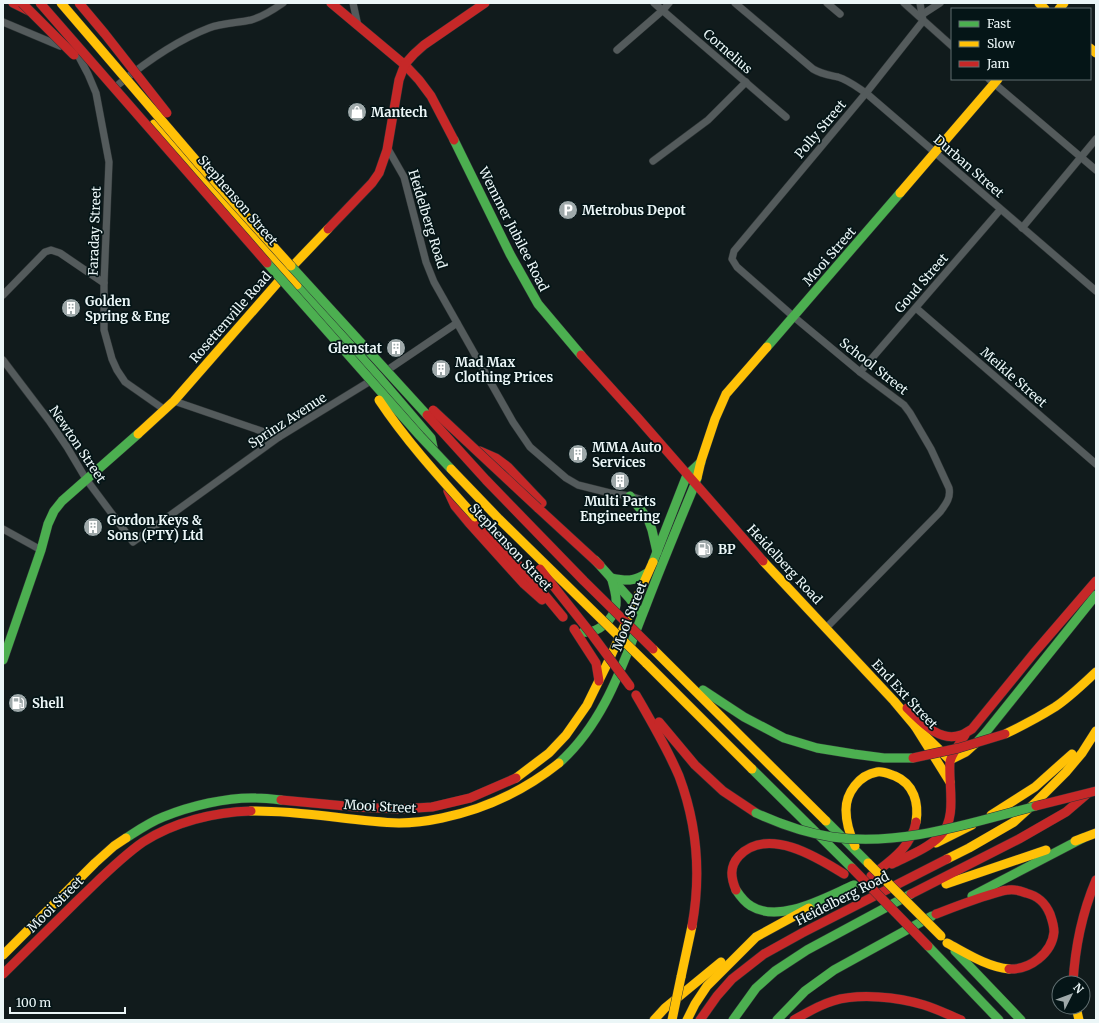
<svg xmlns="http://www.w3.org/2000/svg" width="1099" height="1023" font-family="Merriweather,serif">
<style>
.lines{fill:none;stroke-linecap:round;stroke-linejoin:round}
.street-casing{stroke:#2d3435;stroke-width:8}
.fast-casing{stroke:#2d3435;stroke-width:10}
.slow-casing{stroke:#2d3435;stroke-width:10}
.jam-casing{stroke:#2d3435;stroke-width:10}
.street{stroke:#545b5c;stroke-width:7}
.fast{stroke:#4caf50;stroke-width:9}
.slow{stroke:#ffc107;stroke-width:9}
.jam{stroke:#c62828;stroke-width:9}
.fast-bridge-casing{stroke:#2d3435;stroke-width:10;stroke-linecap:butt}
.slow-bridge-casing{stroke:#2d3435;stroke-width:10;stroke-linecap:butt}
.jam-bridge-casing{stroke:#2d3435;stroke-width:10;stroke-linecap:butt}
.fast-bridge{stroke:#4caf50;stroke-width:9}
.slow-bridge{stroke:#ffc107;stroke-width:9}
.jam-bridge{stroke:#c62828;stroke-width:9}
.labels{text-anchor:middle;stroke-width:3.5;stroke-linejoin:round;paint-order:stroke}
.street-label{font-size:13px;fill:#ebf6f7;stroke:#051517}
.poi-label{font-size:13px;font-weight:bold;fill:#ebf6f7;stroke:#051517;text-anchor:start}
</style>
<rect width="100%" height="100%" fill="#111b1c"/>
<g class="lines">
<g class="street-casing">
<g id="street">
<path d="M353,3L358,26"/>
<path d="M654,3L786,117"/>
<path d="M735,3L813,69C821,74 829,75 838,77C848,80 857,87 866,93L1096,291"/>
<path d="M827,3L840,14"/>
<path d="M904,3L952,46"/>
<path d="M923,14L940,3"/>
<path d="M3,22L60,46"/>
<path d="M617,50L663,10L669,3"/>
<path d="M79,57L88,74L96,93L109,162L104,283V330L112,359L117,370L125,382L165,410"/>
<path d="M989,79L1096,170"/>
<path d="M119,84C146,62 175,41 209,28C222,23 237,23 251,20C262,17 273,10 283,3"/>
<path d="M388,149L404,177L426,262L434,282L513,422L530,447L566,478L578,485L610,493L630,496L652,503"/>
<path d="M653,161L708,120L746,82"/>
<path d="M1022,228L1096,139"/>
<path d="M3,295L45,252L51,250L60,253L104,283"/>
<path d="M916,308L1096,464"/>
<path d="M3,360L50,422L67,447L86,479L133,542L279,437L372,380"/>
<path d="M386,371L457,323"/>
<path d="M860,372L1000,210"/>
<path d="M174,401L279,437"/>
<path d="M3,529L41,550"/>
<path d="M826,628L940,512C946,504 951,498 949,488L931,449L910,413L904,405L860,372L794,317L737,267L732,259L734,251L866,93L923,21L920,3"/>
</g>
</g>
<g class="fast-casing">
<g id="fast">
<path d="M454,140L510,254L538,304L581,355"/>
<path d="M297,285L378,376L431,438L433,447"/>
<path d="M767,347L900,193"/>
<path d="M630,496L648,519L652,530L657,552"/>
<path d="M595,560L630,599L638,610"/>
<path d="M653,562L687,475L701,462"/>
<path d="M611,578C626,581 634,582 647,573"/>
<path d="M583,632C598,634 614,619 616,605C617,596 614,588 612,580"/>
<path d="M3,660L41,550L48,524L54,511L62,501L138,434"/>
<path d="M703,690L744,717L784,738L817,748L854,754L884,758H913"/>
<path d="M976,743L986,732L1096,595"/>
<path d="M559,763C605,722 623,663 645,608C661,566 678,525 695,484L697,478"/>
<path d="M752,769L852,868"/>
<path d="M826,821L868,863"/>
<path d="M126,838C137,831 150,822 163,817C190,806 227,797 256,798C265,798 273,799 281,800"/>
<path d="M736,890C740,896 744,902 751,906C780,924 826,897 854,885"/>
<path d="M972,896L1083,838"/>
<path d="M928,946L999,1020"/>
<path d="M955,951L1021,1020"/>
<path d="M733,1020L756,988L775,971L807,950L911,894"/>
<path d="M777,1020L805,991L834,970L932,916"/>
</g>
</g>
<g class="slow-casing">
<g id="slow">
<path d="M1039,3L1045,9"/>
<path d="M1059,9L1064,3"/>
<path d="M1090,48L1096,53"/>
<path d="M154,124L297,285"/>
<path d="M900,193L998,79"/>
<path d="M138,434L174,401L286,273L328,229"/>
<path d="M697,478L701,461L715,419L726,394L767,347"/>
<path d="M763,561L894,701L915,726L950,760L966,752L976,743"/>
<path d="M653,649L826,821"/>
<path d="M646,663L752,769"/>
<path d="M915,726L950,782"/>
<path d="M1005,734C1022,726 1039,717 1055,707C1070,697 1083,684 1096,672"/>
<path d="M516,778L549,753L566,735L587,705L610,658L653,562"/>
<path d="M251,811C301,810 350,821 399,823C413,823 428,821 442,818C485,809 524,791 559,763"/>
<path d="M991,815L1035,787L1072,754"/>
<path d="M1075,841L1096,833"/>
<path d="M936,843L972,825"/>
<path d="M855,846C850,835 846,823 846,810C846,793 859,775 877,772C883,771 889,774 895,776C914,784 919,803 916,822"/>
<path d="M947,859L969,848L1014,822L1037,801L1066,772L1082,753L1096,731"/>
<path d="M946,884L1046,850"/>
<path d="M947,943C966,953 987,967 1009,969"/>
<path d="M3,955L95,863L114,846L126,838"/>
<path d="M681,977L692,926"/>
<path d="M1076,1007L1079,1020"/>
<path d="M654,1020L665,1008L721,962"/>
<path d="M687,1020L695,1004L707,986L756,937L809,908"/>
</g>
</g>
<g class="jam-casing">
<g id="jam">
<path d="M13,3L29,11"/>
<path d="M331,3L405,65L419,80L431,96L454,140"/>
<path d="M328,229L372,183L379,173L387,150L399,80L405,64L414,54L424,45L485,3"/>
<path d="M581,355L638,418L763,561"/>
<path d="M480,451L496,458L508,467L542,503"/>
<path d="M448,491L455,506L469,523L524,584L542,600"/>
<path d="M538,508L600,565"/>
<path d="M475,517L538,587L563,617"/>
<path d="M574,629L596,663L599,681"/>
<path d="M636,695C651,721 667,748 679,776C697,824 701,876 692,926"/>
<path d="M907,708C921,721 939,743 961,735C965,734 968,731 972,729L1034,653L1096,581"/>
<path d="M659,722L695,765L723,791L756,813"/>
<path d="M281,800L356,807L400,809L432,807L470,798L516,778"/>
<path d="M892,864C908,856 927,849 940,836C958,819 948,784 950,762C951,755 961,741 965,735"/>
<path d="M871,876C890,861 911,848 916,822"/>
<path d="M736,890C731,878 729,867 739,856C767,826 817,857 844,874"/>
<path d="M911,894L1019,839L1066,812L1087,794"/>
<path d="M936,914C957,906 977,898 999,892C1002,891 1005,890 1008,890C1014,889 1021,891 1026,893C1038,896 1045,902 1050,914C1052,920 1054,925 1054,932C1052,953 1030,970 1009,969"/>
<path d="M3,974C28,949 54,924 79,899C100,879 120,858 143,842C174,822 214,812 251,811"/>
<path d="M1073,983C1075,947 1082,913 1096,880"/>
<path d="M700,1020L717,996L732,979L764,954L802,933L947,859"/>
<path d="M794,1020C806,1013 819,1005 833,1001C859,993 898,997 924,1005C937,1009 949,1015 961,1020"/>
</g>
</g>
<use href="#street" class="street"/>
<use href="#fast" class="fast"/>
<use href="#slow" class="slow"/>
<use href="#jam" class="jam"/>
<g class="fast-bridge-casing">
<g id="fast-bridge">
<path d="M267,263L420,436L451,469"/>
<path d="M291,266L427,415"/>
<path d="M756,813C780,824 805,833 832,837C901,847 970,823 1036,806"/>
</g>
</g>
<g class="slow-bridge-casing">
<g id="slow-bridge">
<path d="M61,3L199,164L291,266"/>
<path d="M379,400C407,442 441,479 475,517"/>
<path d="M451,469L499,519L646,663"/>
<path d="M868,863L941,936"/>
<path d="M672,1020L681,977"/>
</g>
</g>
<g class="jam-bridge-casing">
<g id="jam-bridge">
<path d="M22,3L74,55"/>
<path d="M40,3L267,263"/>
<path d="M79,3L105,34L167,113"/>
<path d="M433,410L538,508"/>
<path d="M427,415L486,480L584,581L653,649"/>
<path d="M540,569L593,636L630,686"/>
<path d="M913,758L959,748L1005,734"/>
<path d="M1036,806L1096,791"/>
<path d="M852,868L928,946"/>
</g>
</g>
<use href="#fast-bridge" class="fast-bridge"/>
<use href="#slow-bridge" class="slow-bridge"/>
<use href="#jam-bridge" class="jam-bridge"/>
</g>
<defs>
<g id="shop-disc" transform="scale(1)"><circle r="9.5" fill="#9fa9aa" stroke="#051517"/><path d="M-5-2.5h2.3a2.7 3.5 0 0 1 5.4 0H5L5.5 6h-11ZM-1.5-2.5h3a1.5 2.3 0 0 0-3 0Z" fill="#fff"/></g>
<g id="parking-disc" transform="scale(1)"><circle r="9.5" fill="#9fa9aa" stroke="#051517"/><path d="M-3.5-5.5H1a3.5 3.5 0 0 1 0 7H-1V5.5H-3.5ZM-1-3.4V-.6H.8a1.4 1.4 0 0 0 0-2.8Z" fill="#fff"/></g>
<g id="building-disc" transform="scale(1)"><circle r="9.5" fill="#9fa9aa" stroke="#051517"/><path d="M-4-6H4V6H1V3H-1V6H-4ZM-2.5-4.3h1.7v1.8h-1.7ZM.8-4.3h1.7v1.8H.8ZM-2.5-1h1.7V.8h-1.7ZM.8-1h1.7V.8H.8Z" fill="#fff"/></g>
<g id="fuel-disc" transform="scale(1)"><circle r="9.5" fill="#9fa9aa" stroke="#051517"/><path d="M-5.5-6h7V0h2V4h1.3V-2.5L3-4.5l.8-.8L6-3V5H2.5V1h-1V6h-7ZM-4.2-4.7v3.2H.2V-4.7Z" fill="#fff"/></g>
</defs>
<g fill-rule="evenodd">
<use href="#shop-disc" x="357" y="112"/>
<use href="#parking-disc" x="568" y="210"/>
<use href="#building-disc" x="71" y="308"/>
<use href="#building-disc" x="396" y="348"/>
<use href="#building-disc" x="441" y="369"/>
<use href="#building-disc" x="578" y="454"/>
<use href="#building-disc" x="620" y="481"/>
<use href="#building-disc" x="93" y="527"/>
<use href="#fuel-disc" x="704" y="549"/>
<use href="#fuel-disc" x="18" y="703"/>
</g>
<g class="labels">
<g class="street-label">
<text transform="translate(728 51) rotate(41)" y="5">Cornelius</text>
<text transform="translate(820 129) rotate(-50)" y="5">Polly Street</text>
<text transform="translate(969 166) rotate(41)" y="5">Durban Street</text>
<text transform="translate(238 200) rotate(49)" y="5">Stephenson Street</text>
<text transform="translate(428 219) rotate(73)" y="5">Heidelberg Road</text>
<text transform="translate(514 229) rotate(63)" y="5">Wemmer Jubilee Road</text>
<text transform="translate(94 231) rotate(-88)" y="5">Faraday Street</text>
<text transform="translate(829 256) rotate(-49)" y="5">Mooi Street</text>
<text transform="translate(921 283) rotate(-49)" y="5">Goud Street</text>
<text transform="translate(230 317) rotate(-49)" y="5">Rosettenville Road</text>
<text transform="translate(874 366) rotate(38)" y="5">School Street</text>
<text transform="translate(1014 377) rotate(41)" y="5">Meikle Street</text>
<text transform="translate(287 420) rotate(-33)" y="5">Sprinz Avenue</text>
<text transform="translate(78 444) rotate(56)" y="5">Newton Street</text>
<text transform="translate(511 547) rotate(47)" y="5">Stephenson Street</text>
<text transform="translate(785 564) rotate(47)" y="5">Heidelberg Road</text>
<text transform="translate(629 616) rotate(-69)" y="5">Mooi Street</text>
<text transform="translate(905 694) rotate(47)" y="5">End Ext Street</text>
<text transform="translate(380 806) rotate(3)" y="5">Mooi Street</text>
<text transform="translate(842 898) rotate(-27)" y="5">Heidelberg Road</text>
<text transform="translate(55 904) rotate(-45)" y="5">Mooi Street</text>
</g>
<g class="poi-label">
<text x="371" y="117">Mantech</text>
<text x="582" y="215">Metrobus Depot</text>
<text x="85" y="306">Golden<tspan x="85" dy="15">Spring &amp; Eng</tspan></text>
<text x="382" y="353" text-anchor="end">Glenstat</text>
<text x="455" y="367">Mad Max<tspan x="455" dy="15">Clothing Prices</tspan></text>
<text x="592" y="452">MMA Auto<tspan x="592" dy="15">Services</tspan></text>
<text x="620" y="506" text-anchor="middle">Multi Parts<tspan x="620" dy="15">Engineering</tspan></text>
<text x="107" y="525">Gordon Keys &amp;<tspan x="107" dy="15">Sons (PTY) Ltd</tspan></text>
<text x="718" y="554">BP</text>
<text x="32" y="708">Shell</text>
</g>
</g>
<rect width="1099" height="1023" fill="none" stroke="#ebf6f7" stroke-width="8"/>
<rect x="951" y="8" width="140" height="72" fill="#051517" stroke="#616f71"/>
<rect x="959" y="21" width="20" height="6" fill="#4caf50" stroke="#616f71"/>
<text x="987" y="28" font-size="12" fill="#ebf6f7">Fast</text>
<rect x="959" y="41" width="20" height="6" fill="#ffc107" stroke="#616f71"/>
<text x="987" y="48" font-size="12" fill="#ebf6f7">Slow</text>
<rect x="959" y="61" width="20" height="6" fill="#c62828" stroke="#616f71"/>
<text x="987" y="68" font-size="12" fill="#ebf6f7">Jam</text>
<g transform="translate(1071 995) rotate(48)"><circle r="19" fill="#051517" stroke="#616f71"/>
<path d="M0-3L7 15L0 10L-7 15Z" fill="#9fa9aa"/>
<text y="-6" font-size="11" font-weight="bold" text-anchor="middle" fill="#ebf6f7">N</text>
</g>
<path d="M10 1007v6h115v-6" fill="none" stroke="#ebf6f7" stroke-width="2"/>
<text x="16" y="1007" font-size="12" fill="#ebf6f7" stroke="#051517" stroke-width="3" paint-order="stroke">100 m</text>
</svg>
